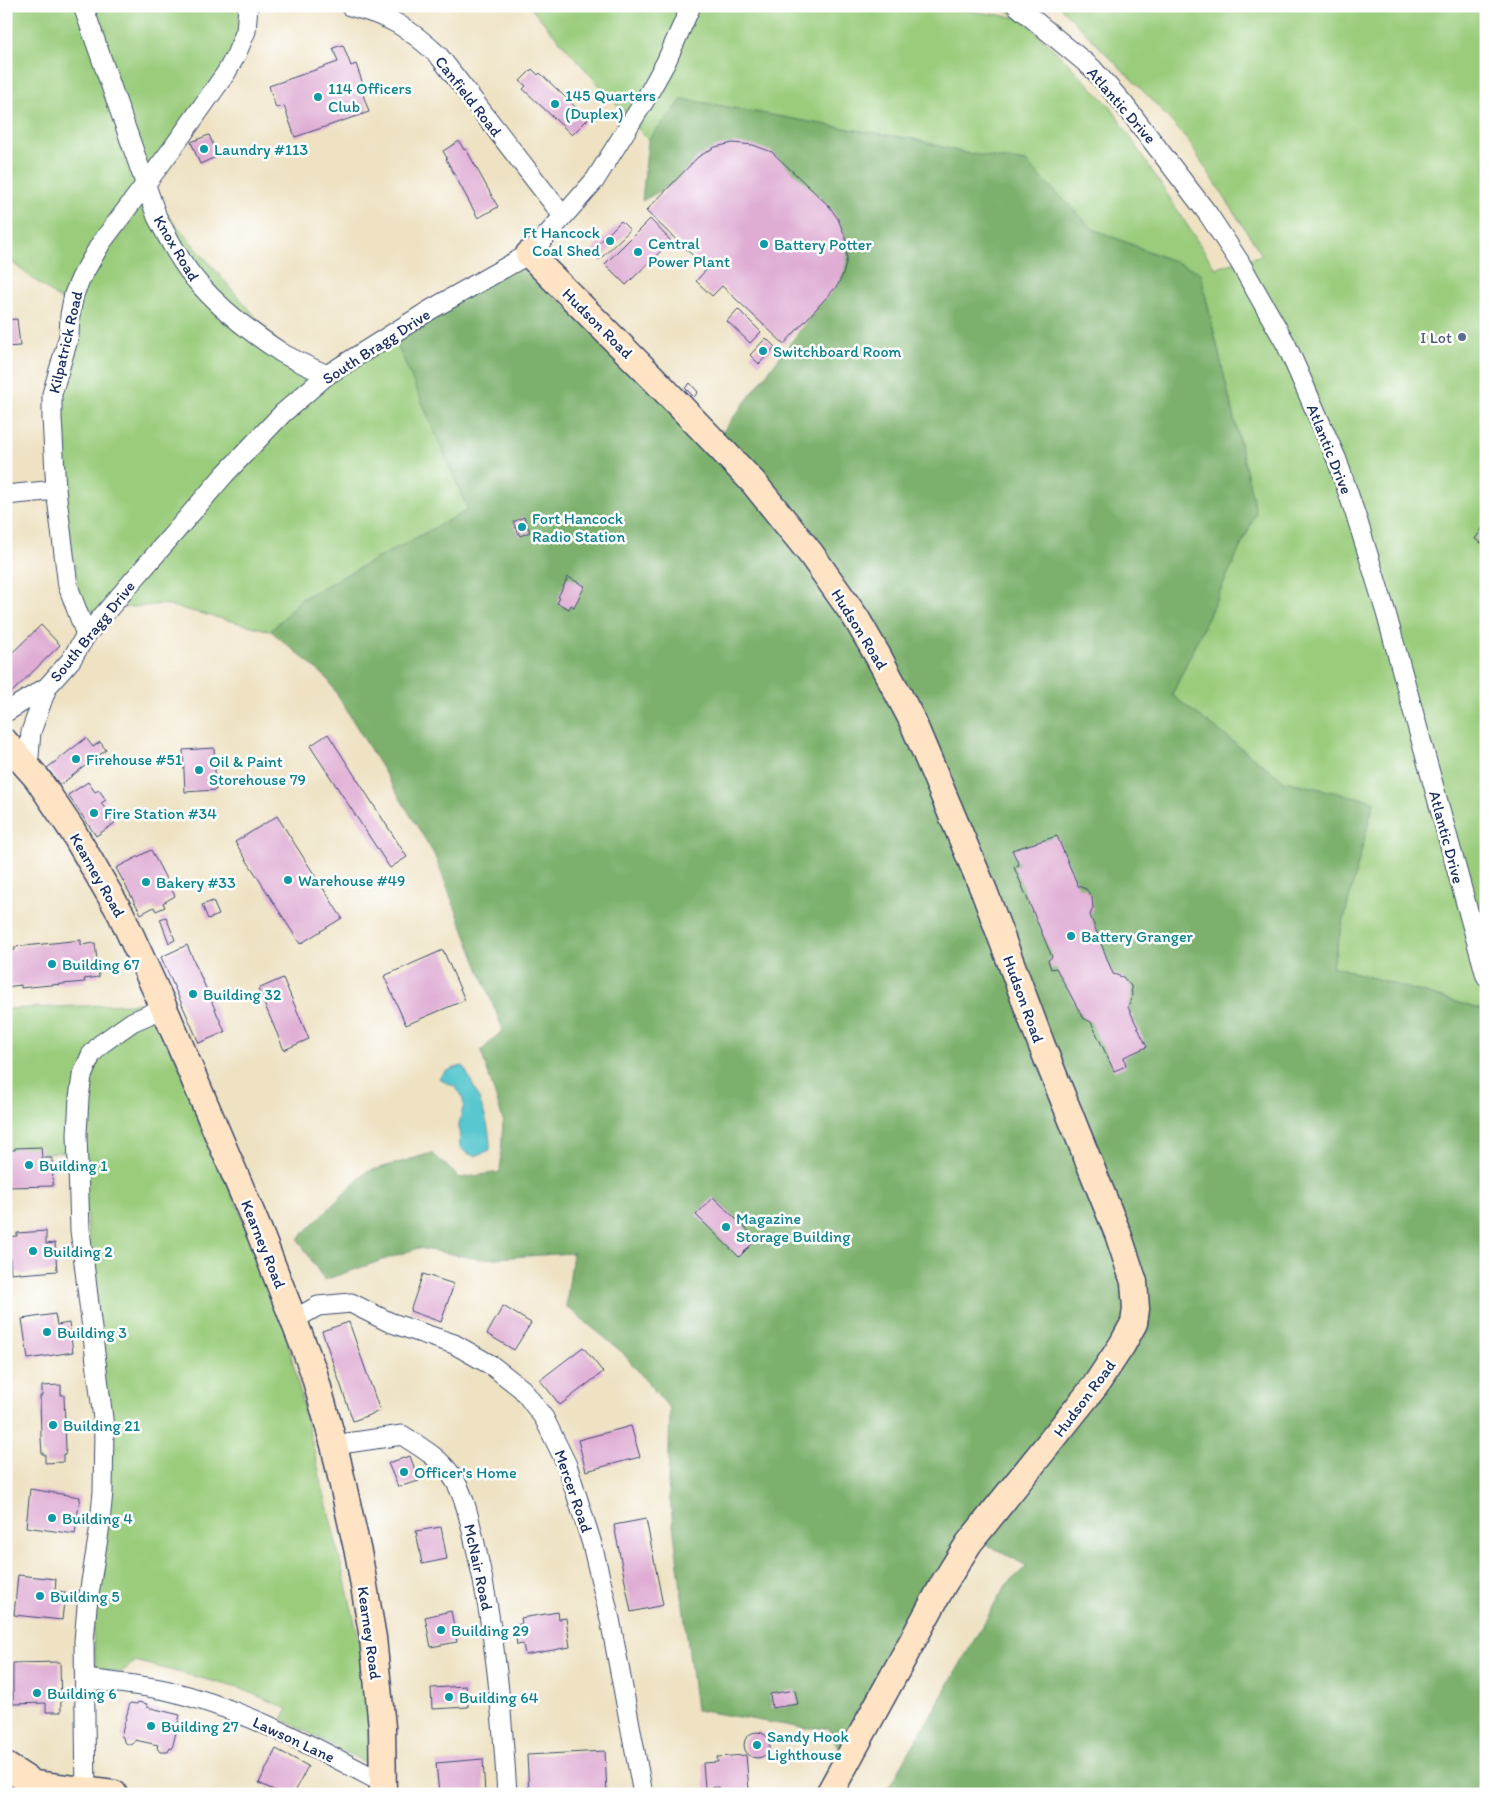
<svg xmlns="http://www.w3.org/2000/svg" width="1492" height="1800" font-family="Itim,sans-serif">
<style>
.green{fill:#9acc7c;stroke:#5a7e6d}
.forest{fill:#7bb06c;stroke:#4b7065}
.water{fill:#59c7cf;stroke:#3a7b96}
.building{fill:#dfadd4}
.lines{fill:none;stroke-linecap:round;stroke-linejoin:round}
.street-casing{stroke:#3b4a6d;stroke-width:21}
.secondary-casing{stroke:#3b4a6d;stroke-width:29}
.street{stroke:#fff;stroke-width:19}
.secondary{stroke:#fee4c5;stroke-width:26}
.culture-dot{fill:#0f9aa8;stroke:#fff;stroke-width:2}
.service-dot{fill:#5c6f8a;stroke:#fff;stroke-width:2}
.labels{text-anchor:middle;stroke-width:5;stroke-linejoin:round;paint-order:stroke}
.culture-label{font-size:16px;fill:#0d838f;stroke:#fff;text-anchor:start}
.street-label{font-size:16px;fill:#1b2f5e;stroke:#fff}
.service-label{font-size:16px;fill:#4e5e75;stroke:#fff;text-anchor:end}
</style>
<rect width="100%" height="100%" fill="#fff"/>
<filter id="ink" filterUnits="userSpaceOnUse"><feTurbulence type="fractalNoise" baseFrequency=".02" numOctaves="2"/><feDisplacementMap in="SourceGraphic" scale="10" xChannelSelector="R" yChannelSelector="G"/><feConvolveMatrix kernelMatrix="1 2 1 2 8 2 1 2 1" color-interpolation-filters="sRGB"/></filter>
<filter id="wash" filterUnits="userSpaceOnUse"><feTurbulence type="fractalNoise" baseFrequency=".0096" numOctaves="4" result="noise"/><feDisplacementMap in="SourceGraphic" scale="20" xChannelSelector="R" yChannelSelector="G"/><feGaussianBlur stdDeviation="1.12" result="paint"/><feColorMatrix in="noise" values="0 0 0 0 0 0 0 0 0 0 0 0 0 0 0 0 0 1.4 0 .05"/><feComposite in="paint" operator="in"/></filter>
<g filter="url(#wash)">
<rect width="100%" height="100%" fill="#eee2c3"/>
<g class="green">
<path d="M6,6H249L239,56L137,180L308,377L391,330L469,510L301,599L271,631L163,604L82,612L51,416L74,310L6,258Z"/>
<path d="M529,6H933L1021,18L997,6H1037L1024,19L1110,106L1215,268L1262,255L1186,138L1151,99L1059,6H1486V1011L1332,966L1374,801L1284,781L1172,695L1256,513L1200,272L1093,229L1025,162L965,153L913,139L843,128L683,99L648,140Z"/>
<path d="M153,1003L280,1309L362,1652L369,1709L372,1766L282,1719L288,1709L239,1688L135,1661L121,1673L96,1669L93,1634L108,1440L80,1152L6,1154V1009Z"/>
</g>
<path class="forest" d="M683,99L843,128L913,139L965,153L1026,162L1093,229L1200,272L1256,513L1172,695L1284,781L1374,801L1332,966L1486,1011V1794H885L1006,1585L1027,1566L966,1533L842,1755L828,1728H803L696,1710L668,1484L670,1409L622,1352L566,1306L573,1253L480,1259L418,1248L324,1280L298,1239L366,1172L432,1153L460,1178L500,1172L503,1120L481,1051L503,1030L434,854L327,678L271,631L301,599L468,510L391,330L513,260L717,439L830,291L742,145L642,201L648,140Z"/>
<path class="water" d="M463,1066C476,1089 491,1123 490,1150L475,1156L466,1153L460,1147L459,1124L464,1104L461,1094L455,1087L439,1079C443,1070 455,1068 463,1066Z"/>
<g id="blocks">
<g class="building">
<path d="M343,45L351,66L356,64L364,87L361,89L369,112L295,137L284,106L276,108L269,86L338,62L333,48Z"/>
<path d="M532,69L538,75L540,73L588,119L572,135L523,89L526,86L520,81Z"/>
<path d="M209,135L218,156L200,164L191,142Z"/>
<path d="M459,141L464,150L466,149L498,207L478,218L446,159L447,158L443,151Z"/>
<path d="M733,143L753,145L772,152L829,206L838,219L845,236L847,259L843,274L838,285L784,344L722,286L712,296L696,281L707,269L646,211L698,157L715,147Z"/>
<path d="M650,219L671,241L626,285L605,264Z"/>
<path d="M621,221L630,230L599,260L591,251Z"/>
<path d="M738,309L761,332L750,343L727,321Z"/>
<path d="M17,319L20,346L6,347V320Z"/>
<path d="M766,338L775,347L759,364L750,355Z"/>
<path d="M690,383L698,392L694,397L685,388Z"/>
<path d="M524,517L530,532L520,536L513,522Z"/>
<path d="M1486,523V546L1475,539Z"/>
<path d="M568,577L585,586L574,607L571,605L569,609L557,603L560,598L558,597Z"/>
<path d="M41,625L60,645L6,698V646L12,653Z"/>
<path d="M328,734L407,857L390,868L310,746Z"/>
<path d="M86,738L93,747L100,742L106,750L60,785L47,768Z"/>
<path d="M214,748L216,790L185,792L183,750Z"/>
<path d="M88,782L95,792L99,790L106,800L101,803L115,823L96,836L68,795Z"/>
<path d="M277,816L342,918L300,944L235,842Z"/>
<path d="M1057,836L1078,886L1086,889L1092,897L1093,908L1090,915L1113,974L1123,977L1131,986L1132,996L1128,1007L1147,1047L1124,1057L1126,1066L1114,1071L1091,1022L1083,1018L1056,968L1051,969L1048,960L1052,957L1014,867L1019,865L1012,850Z"/>
<path d="M151,850L175,896L163,903L165,907L156,911L154,907L141,914L116,868Z"/>
<path d="M213,901L219,915L208,919L202,905Z"/>
<path d="M166,917L175,940L169,943L160,919Z"/>
<path d="M81,940V945L95,943L99,977L84,979L85,982L29,987L21,988V985L6,987V951L15,950V947Z"/>
<path d="M187,945L225,1032L199,1043L161,957Z"/>
<path d="M443,950L465,1000L406,1025L384,976Z"/>
<path d="M283,978L309,1039L284,1050L258,989Z"/>
<path d="M41,1147L42,1158H52L53,1186L7,1187L6,1150H15V1148Z"/>
<path d="M713,1197L757,1239L739,1257L696,1215Z"/>
<path d="M46,1231V1244L55,1243L57,1271L20,1274V1272L11,1273L8,1237L17,1236V1233Z"/>
<path d="M423,1274L454,1284L441,1322L410,1311Z"/>
<path d="M503,1306L531,1323L514,1350L487,1334Z"/>
<path d="M55,1314L57,1325L69,1323L73,1352L28,1359L22,1319Z"/>
<path d="M349,1322L380,1411L353,1421L322,1331Z"/>
<path d="M583,1347L603,1372L560,1405L540,1380Z"/>
<path d="M61,1385V1395H64L66,1450L65,1454H63V1462L45,1463V1454H42L41,1439L40,1396H42V1386Z"/>
<path d="M631,1426L640,1457L586,1471L578,1440Z"/>
<path d="M410,1456L419,1481L398,1487L388,1463Z"/>
<path d="M30,1489L80,1497L75,1534L26,1527Z"/>
<path d="M646,1519L663,1605L631,1612L614,1525Z"/>
<path d="M441,1527L447,1559L422,1564L416,1531Z"/>
<path d="M18,1575L56,1579L55,1591L65,1592L62,1620L14,1615Z"/>
<path d="M451,1611L457,1642L431,1647L425,1617Z"/>
<path d="M558,1612L559,1619L566,1618L570,1647L525,1655L523,1644L517,1645L514,1625L522,1624L521,1618Z"/>
<path d="M60,1662L61,1712H46V1703L13,1704V1663Z"/>
<path d="M466,1686L468,1707L432,1709L431,1688Z"/>
<path d="M795,1690L798,1704L772,1708L770,1694Z"/>
<path d="M138,1702L147,1704V1707L180,1715L172,1749L170,1748L168,1752H160L157,1748L158,1745L135,1740V1742L130,1745L124,1742L123,1737L121,1736L130,1703L137,1704Z"/>
<circle cx="757" cy="1745" r="13"/>
<path d="M276,1749L308,1766L294,1794H282L259,1783Z"/>
<path d="M605,1751L607,1794H529L527,1755Z"/>
<path d="M746,1755L749,1790L720,1792L719,1787L705,1788L703,1763L718,1762L717,1757Z"/>
<path d="M483,1759L485,1794H439L436,1763Z"/>
</g>
</g>
</g>
<g filter="url(#ink)">
<use href="#blocks" fill-opacity="0" stroke="#3b4a6d" stroke-width="1"/>
<g class="lines">
<g class="street-casing">
<g id="street">
<path d="M83,6L157,217C169,240 182,265 200,285C223,311 253,334 282,353C296,361 312,368 327,375"/>
<path d="M350,6C390,16 409,28 439,56L563,216"/>
<path d="M1017,6L1092,68L1123,103L1208,214L1239,261L1286,344L1337,460L1358,522L1386,613L1486,976"/>
<path d="M6,495L56,490"/>
<path d="M86,635L68,586L56,490L52,418V394L69,336L70,315L74,294L81,278L101,243L172,149L226,73L236,55L246,31L248,6"/>
<path d="M6,712L47,687L71,660L86,635L225,474L283,413L327,375L430,310L529,254L547,235L595,180L645,100L666,62L691,6"/>
<path d="M28,768L31,732L47,687"/>
<path d="M293,1320L318,1306L351,1303L389,1322L454,1344L491,1365L522,1389L544,1418L567,1465L592,1544L610,1619L643,1794"/>
<path d="M334,1445L402,1435C420,1447 439,1457 452,1476C466,1496 470,1524 476,1548C495,1629 502,1711 507,1794"/>
<path d="M85,1679C112,1682 139,1685 165,1690C242,1708 313,1746 383,1783"/>
<path d="M86,1794L84,1641L87,1607L99,1532L103,1492L104,1427L80,1230L77,1134L79,1098L82,1076L91,1055L101,1044L132,1022L164,1008"/>
</g>
</g>
<g class="secondary-casing">
<g id="secondary">
<path d="M529,254L653,378L753,482L811,554L856,618L878,656L911,718L984,891L1042,1046L1118,1234L1134,1282L1136,1309L1134,1323L1122,1345L1095,1386L969,1543L944,1583L829,1794"/>
<path d="M6,743L37,778L72,830L121,914L164,1008L259,1231L313,1370L334,1445L359,1557L373,1638L382,1727L383,1794"/>
<path d="M6,1766L34,1784L114,1794"/>
</g>
</g>
<use href="#street" class="street"/>
<use href="#secondary" class="secondary"/>
</g>
</g>
<g class="culture-dot">
<circle cx="318" cy="97" r="5"/>
<circle cx="555" cy="104" r="5"/>
<circle cx="204" cy="149" r="5"/>
<circle cx="610" cy="241" r="5"/>
<circle cx="764" cy="244" r="5"/>
<circle cx="638" cy="252" r="5"/>
<circle cx="763" cy="351" r="5"/>
<circle cx="522" cy="527" r="5"/>
<circle cx="76" cy="759" r="5"/>
<circle cx="199" cy="770" r="5"/>
<circle cx="94" cy="813" r="5"/>
<circle cx="288" cy="880" r="5"/>
<circle cx="146" cy="882" r="5"/>
<circle cx="1071" cy="936" r="5"/>
<circle cx="52" cy="964" r="5"/>
<circle cx="193" cy="994" r="5"/>
<circle cx="29" cy="1165" r="5"/>
<circle cx="726" cy="1227" r="5"/>
<circle cx="33" cy="1251" r="5"/>
<circle cx="47" cy="1332" r="5"/>
<circle cx="53" cy="1425" r="5"/>
<circle cx="404" cy="1472" r="5"/>
<circle cx="52" cy="1518" r="5"/>
<circle cx="40" cy="1596" r="5"/>
<circle cx="441" cy="1630" r="5"/>
<circle cx="37" cy="1693" r="5"/>
<circle cx="449" cy="1697" r="5"/>
<circle cx="151" cy="1726" r="5"/>
<circle cx="757" cy="1745" r="5"/>
</g>
<circle class="service-dot" cx="1462" cy="337" r="5"/>
<g class="labels">
<g class="culture-label">
<text x="328" y="94">114 Officers<tspan x="328" dy="18">Club</tspan></text>
<text x="565" y="101">145 Quarters<tspan x="565" dy="18">(Duplex)</tspan></text>
<text x="214" y="155">Laundry #113</text>
<text x="600" y="238" text-anchor="end">Ft Hancock<tspan x="600" dy="18">Coal Shed</tspan></text>
<text x="648" y="249">Central<tspan x="648" dy="18">Power Plant</tspan></text>
<text x="774" y="250">Battery Potter</text>
<text x="773" y="357">Switchboard Room</text>
<text x="532" y="524">Fort Hancock<tspan x="532" dy="18">Radio Station</tspan></text>
<text x="86" y="765">Firehouse #51</text>
<text x="209" y="767">Oil &amp; Paint<tspan x="209" dy="18">Storehouse 79</tspan></text>
<text x="104" y="819">Fire Station #34</text>
<text x="298" y="886">Warehouse #49</text>
<text x="156" y="888">Bakery #33</text>
<text x="1081" y="942">Battery Granger</text>
<text x="62" y="970">Building 67</text>
<text x="203" y="1000">Building 32</text>
<text x="39" y="1171">Building 1</text>
<text x="736" y="1224">Magazine<tspan x="736" dy="18">Storage Building</tspan></text>
<text x="43" y="1257">Building 2</text>
<text x="57" y="1338">Building 3</text>
<text x="63" y="1431">Building 21</text>
<text x="414" y="1478">Officer's Home</text>
<text x="62" y="1524">Building 4</text>
<text x="50" y="1602">Building 5</text>
<text x="451" y="1636">Building 29</text>
<text x="47" y="1699">Building 6</text>
<text x="459" y="1703">Building 64</text>
<text x="161" y="1732">Building 27</text>
<text x="767" y="1742">Sandy Hook<tspan x="767" dy="18">Lighthouse</tspan></text>
</g>
<g class="street-label">
<text transform="translate(469 96) rotate(52)" y="6">Canfield Road</text>
<text transform="translate(1122 105) rotate(49)" y="6">Atlantic Drive</text>
<text transform="translate(177 248) rotate(59)" y="6">Knox Road</text>
<text transform="translate(598 323) rotate(45)" y="6">Hudson Road</text>
<text transform="translate(65 342) rotate(-77)" y="6">Kilpatrick Road</text>
<text transform="translate(376 346) rotate(-33)" y="6">South Bragg Drive</text>
<text transform="translate(1330 449) rotate(68)" y="6">Atlantic Drive</text>
<text transform="translate(860 629) rotate(58)" y="6">Hudson Road</text>
<text transform="translate(92 631) rotate(-51)" y="6">South Bragg Drive</text>
<text transform="translate(1447 837) rotate(75)" y="6">Atlantic Drive</text>
<text transform="translate(98 875) rotate(60)" y="6">Kearney Road</text>
<text transform="translate(1024 999) rotate(70)" y="6">Hudson Road</text>
<text transform="translate(264 1244) rotate(68)" y="6">Kearney Road</text>
<text transform="translate(1084 1398) rotate(-53)" y="6">Hudson Road</text>
<text transform="translate(574 1491) rotate(71)" y="6">Mercer Road</text>
<text transform="translate(479 1567) rotate(78)" y="6">McNair Road</text>
<text transform="translate(370 1633) rotate(82)" y="6">Kearney Road</text>
<text transform="translate(294 1739) rotate(25)" y="6">Lawson Lane</text>
</g>
<g class="service-label">
<text x="1452" y="343">I Lot</text>
</g>
</g>
<rect width="1492" height="1800" fill="none" stroke="#fff" stroke-width="25"/>
</svg>
